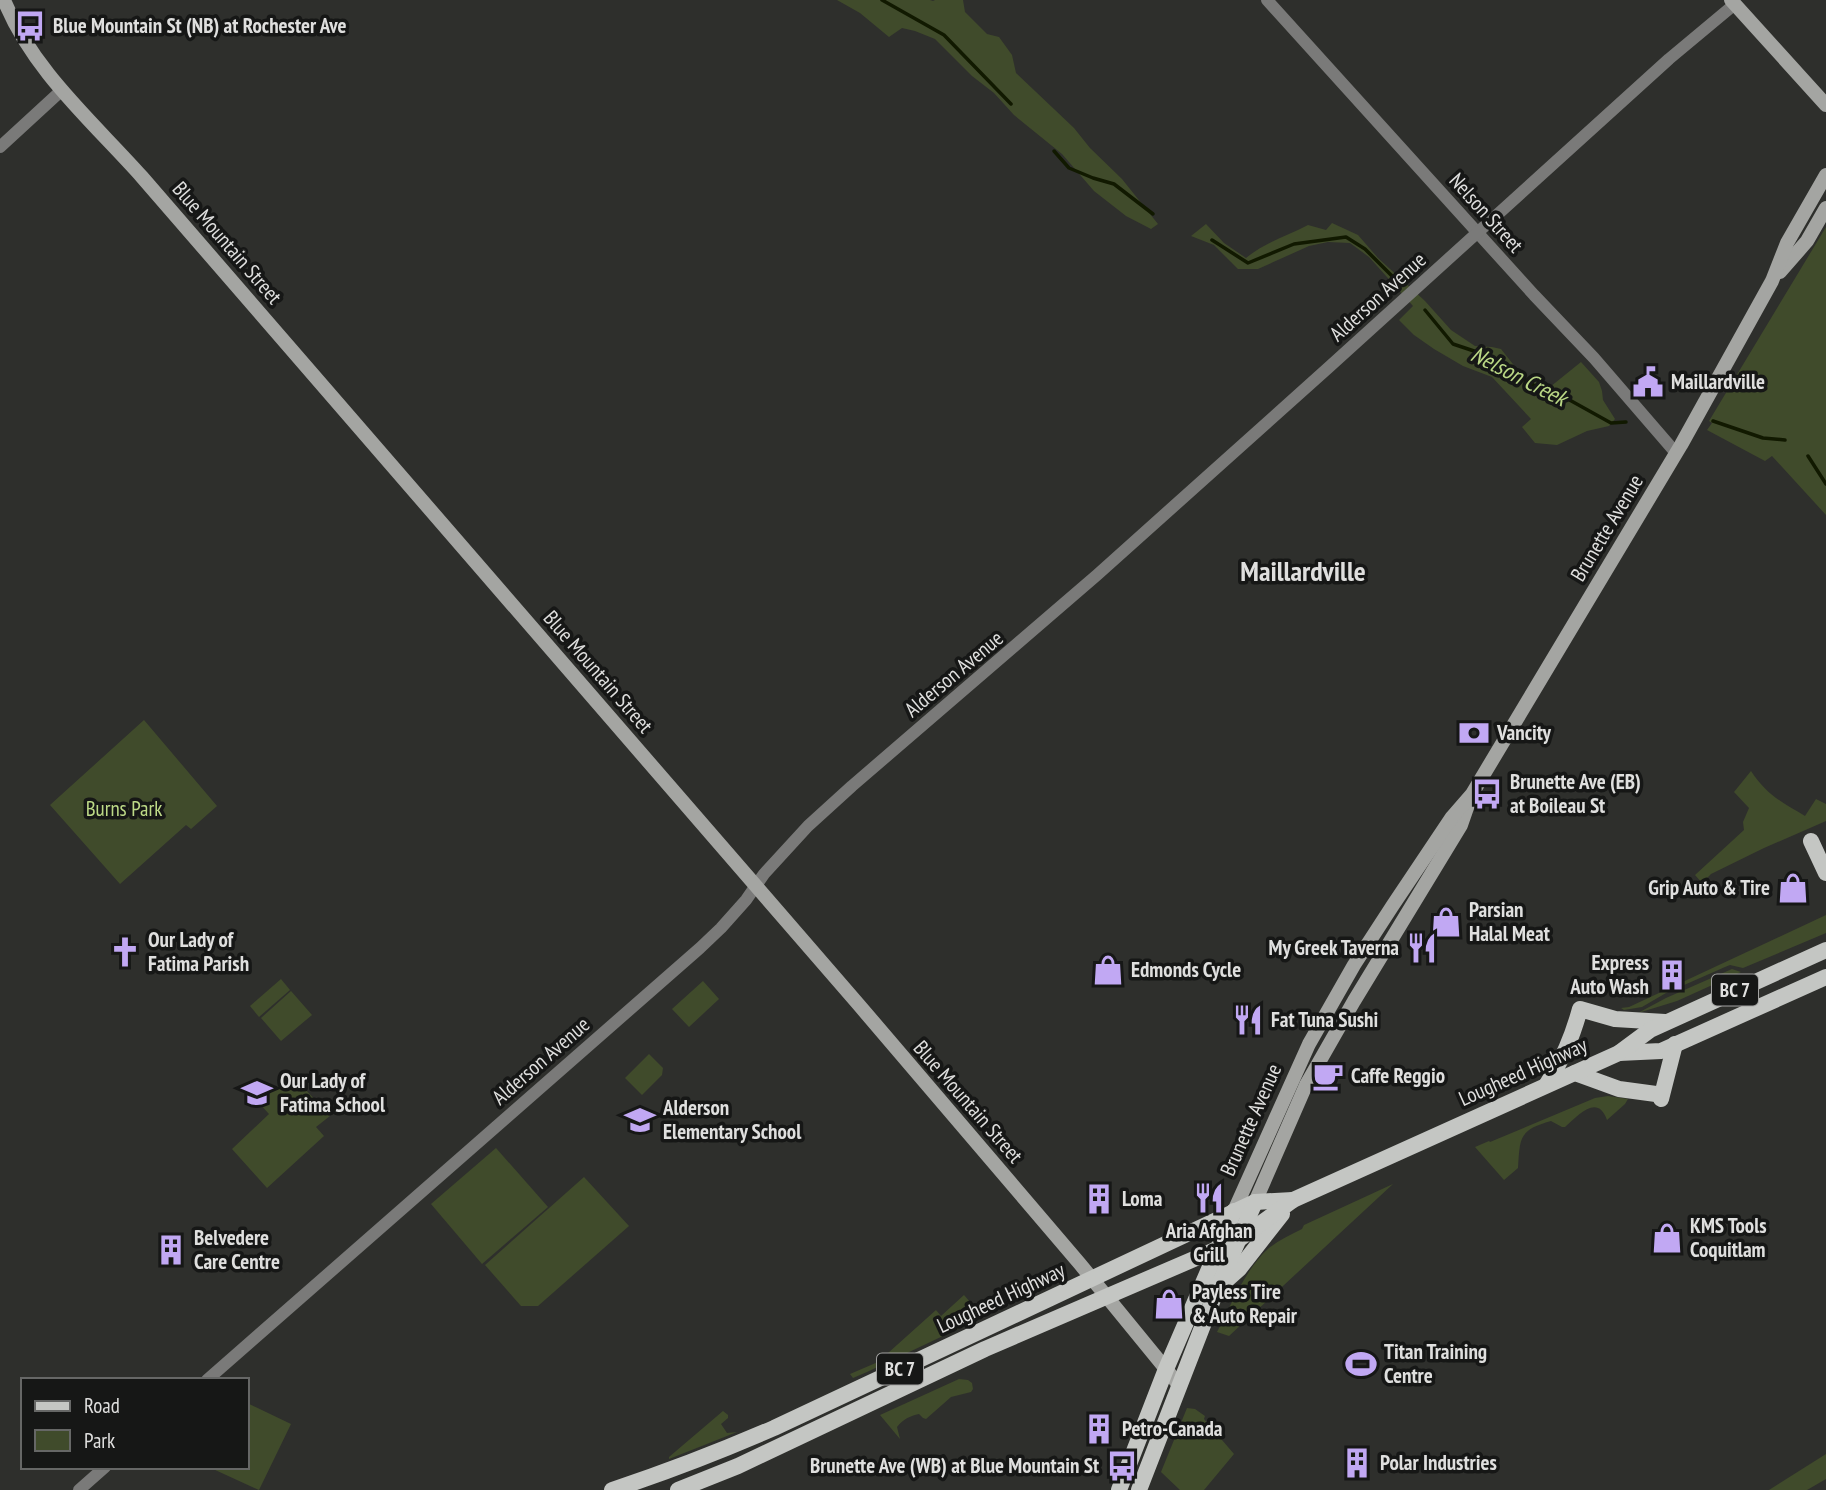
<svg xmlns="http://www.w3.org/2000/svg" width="1826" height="1490" font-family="'PT Sans Narrow',sans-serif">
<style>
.green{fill:#404b2b}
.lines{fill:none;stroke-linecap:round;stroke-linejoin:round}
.stream{stroke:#111900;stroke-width:3.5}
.tertiary{stroke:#7a7a79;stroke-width:12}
.secondary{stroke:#a4a5a2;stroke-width:14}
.primary{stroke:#c4c6c3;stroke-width:16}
.labels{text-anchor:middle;stroke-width:7;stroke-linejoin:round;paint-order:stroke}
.shield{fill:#161716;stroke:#a3a3a2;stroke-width:2}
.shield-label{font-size:19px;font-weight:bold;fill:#dfdfde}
.poi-label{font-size:21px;font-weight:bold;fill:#dfdfde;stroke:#161716;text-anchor:start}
.street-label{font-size:21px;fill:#dfdfde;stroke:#161716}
.park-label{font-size:21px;fill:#bdda87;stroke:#161716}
.water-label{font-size:23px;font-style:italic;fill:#bad785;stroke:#161716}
.district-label{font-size:28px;font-weight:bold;fill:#dfdfde;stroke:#161716}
</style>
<rect width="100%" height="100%" fill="#2e2f2c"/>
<g class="green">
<path d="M837,0H930L933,1L935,0H963L965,12L987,34L999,37L1012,55L1016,73L1074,128L1090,148L1122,179L1158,224L1151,229L1126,216L1094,191L1062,154L1014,115L994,93L972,76L935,39L915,31L902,28L889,37L860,13Z"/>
<path d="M1332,223L1358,235L1378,258L1425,301L1451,330L1475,346L1492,347L1501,349L1524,378L1550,387L1581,362L1599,382L1602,391L1603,400L1615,419L1609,426L1587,431L1557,445L1535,443L1522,427L1531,419L1492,377L1463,366L1434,349L1414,335L1399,320L1413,306L1369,257L1350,243L1328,242L1309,246L1258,269H1238L1214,245L1191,236L1206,224L1224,243L1246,258C1264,243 1287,236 1308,225L1326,230Z"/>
<path d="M1826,227V515L1772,456L1765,461L1707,430L1712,423L1709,421Z"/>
<path d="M144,720L217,806L191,829L186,825L120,884L50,805Z"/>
<path d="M1751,771C1767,795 1780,801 1805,816L1816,799L1826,804V821L1764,848L1711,874L1702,883L1695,875L1744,830L1743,822L1749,808L1734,792Z"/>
<path d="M1826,915V933L1743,968L1730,965L1725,967L1666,993L1642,1007L1624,1010L1621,1008L1629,1007Z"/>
<path d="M1732,969L1741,972L1677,1001L1638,1013L1666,998Z"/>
<path d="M281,979L290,990L259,1017L250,1006Z"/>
<path d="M703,981L719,999L689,1027L672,1009Z"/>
<path d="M291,991L312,1015L281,1041L261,1018Z"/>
<path d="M649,1054L663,1068L662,1075L642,1095L625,1078Z"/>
<path d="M292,1075L330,1116L316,1127L324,1136L267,1188L232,1149L269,1114L259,1103L286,1079L288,1080Z"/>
<path d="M1608,1096L1628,1099L1625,1104L1607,1120C1598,1093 1578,1115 1565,1127H1562L1551,1121C1519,1130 1520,1137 1518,1168L1504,1180L1475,1147L1489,1141L1490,1142L1595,1098Z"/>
<path d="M496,1148L548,1207L482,1264L431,1204Z"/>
<path d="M584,1177L629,1226L538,1306H521L485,1265Z"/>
<path d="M1393,1184L1229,1336L1217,1332C1232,1304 1245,1269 1269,1248C1279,1240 1290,1235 1302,1229L1304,1225Z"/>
<path d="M964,1295L983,1317L867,1372L853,1378L850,1374L878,1362L936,1310L941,1316Z"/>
<path d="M959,1379L968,1380L972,1383L973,1389L971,1392L951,1397L926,1419L923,1418L919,1414C910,1416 903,1419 897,1427L900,1439L880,1415Z"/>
<path d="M247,1403L291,1424L259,1490L213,1469L214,1467H247Z"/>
<path d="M1187,1408L1195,1409L1205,1416L1204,1419L1234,1454L1204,1490H1180L1161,1472Z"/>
<path d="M723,1411L728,1415V1418L721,1424L727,1433L737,1432L669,1459V1457Z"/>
<path d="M1826,1454V1479L1807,1490H1769Z"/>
</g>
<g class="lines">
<g class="stream">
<path d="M882,0L944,35L1011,104"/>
<path d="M1054,151L1069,168L1093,178L1114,184L1153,214"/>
<path d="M1212,240L1248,263L1294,244L1346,237L1365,249L1400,284"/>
<path d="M1425,310L1453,344L1480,353L1535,386L1557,393L1611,423L1626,422"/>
<path d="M1713,421L1763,438L1785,440"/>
<path d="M1808,456L1826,484"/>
</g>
<g class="tertiary">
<path d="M1267,0L1534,295L1594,358L1676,453"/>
<path d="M0,147L62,90"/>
<path d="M207,1380L700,948L721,928L746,900L764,874L808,826L852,786L1097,575L1328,368L1669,59L1735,4"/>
<path d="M79,1490L105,1467"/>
</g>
<g class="secondary">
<path d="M4,0C32,70 93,122 142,177L859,1005L1080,1264L1179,1385"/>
<path d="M1731,0L1826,105"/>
<path d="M1780,272L1807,241L1826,208"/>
<path d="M1255,1202L1306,1085L1354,1001L1461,825L1469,802"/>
<path d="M1234,1211L1309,1044L1354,965L1393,905L1452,817L1472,794L1681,445L1772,281L1787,243L1826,175"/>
</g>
<g class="primary">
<path d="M1811,841L1826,873"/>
<path d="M1619,1053L1661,1051L1826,977"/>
<path d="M1575,1073L1619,1089L1656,1094"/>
<path d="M1547,1084C1563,1058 1572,1038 1580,1009L1615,1019L1665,1022"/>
<path d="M1661,1099L1675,1044"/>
<path d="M1221,1285L1239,1269L1282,1214"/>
<path d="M612,1490C667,1472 721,1451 774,1428L1255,1202L1293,1200"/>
<path d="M678,1490L738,1466L985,1349L1238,1240L1293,1200L1619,1053L1650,1030L1826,950"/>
<path d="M1119,1490L1166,1369L1234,1211"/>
<path d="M1139,1490L1217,1289L1255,1202"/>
</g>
</g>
<defs>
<g id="bus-bare" transform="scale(2.415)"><path d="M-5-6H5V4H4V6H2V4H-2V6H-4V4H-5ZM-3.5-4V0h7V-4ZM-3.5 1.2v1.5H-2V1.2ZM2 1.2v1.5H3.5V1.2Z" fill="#c1a8f3" stroke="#161716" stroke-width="2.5" paint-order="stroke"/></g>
<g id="civic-bare" transform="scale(2.415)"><path d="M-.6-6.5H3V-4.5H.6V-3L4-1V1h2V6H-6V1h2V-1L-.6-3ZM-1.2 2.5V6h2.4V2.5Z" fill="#c1a8f3" stroke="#161716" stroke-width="2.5" paint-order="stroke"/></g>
<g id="bank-bare" transform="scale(2.415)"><path d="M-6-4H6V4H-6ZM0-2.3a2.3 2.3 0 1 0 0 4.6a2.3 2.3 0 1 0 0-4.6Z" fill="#c1a8f3" stroke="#161716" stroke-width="2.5" paint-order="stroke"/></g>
<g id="shop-bare" transform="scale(2.415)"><path d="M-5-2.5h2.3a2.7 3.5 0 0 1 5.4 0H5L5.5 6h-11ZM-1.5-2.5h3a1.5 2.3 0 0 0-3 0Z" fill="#c1a8f3" stroke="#161716" stroke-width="2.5" paint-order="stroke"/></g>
<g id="restaurant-bare" transform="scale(2.415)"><path d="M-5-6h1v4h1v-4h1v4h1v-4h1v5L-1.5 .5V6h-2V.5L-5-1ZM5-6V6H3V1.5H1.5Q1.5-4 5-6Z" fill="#c1a8f3" stroke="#161716" stroke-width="2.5" paint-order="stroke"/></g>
<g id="church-bare" transform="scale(2.415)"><path d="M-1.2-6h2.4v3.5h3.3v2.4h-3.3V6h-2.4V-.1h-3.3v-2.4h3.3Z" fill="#c1a8f3" stroke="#161716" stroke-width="2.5" paint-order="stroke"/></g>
<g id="building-bare" transform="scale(2.415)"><path d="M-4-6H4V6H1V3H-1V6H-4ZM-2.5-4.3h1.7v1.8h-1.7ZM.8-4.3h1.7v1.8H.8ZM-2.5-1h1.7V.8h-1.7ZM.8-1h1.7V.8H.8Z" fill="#c1a8f3" stroke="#161716" stroke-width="2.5" paint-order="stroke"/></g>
<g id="cafe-bare" transform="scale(2.415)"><path d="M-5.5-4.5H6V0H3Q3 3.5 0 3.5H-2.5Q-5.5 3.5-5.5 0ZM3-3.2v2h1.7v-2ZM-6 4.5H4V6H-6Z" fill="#c1a8f3" stroke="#161716" stroke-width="2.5" paint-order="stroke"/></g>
<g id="school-bare" transform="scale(2.415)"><path d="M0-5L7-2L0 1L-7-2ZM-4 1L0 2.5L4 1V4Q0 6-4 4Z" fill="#c1a8f3" stroke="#161716" stroke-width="2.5" paint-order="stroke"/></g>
<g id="stadium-bare" transform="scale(2.415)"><path d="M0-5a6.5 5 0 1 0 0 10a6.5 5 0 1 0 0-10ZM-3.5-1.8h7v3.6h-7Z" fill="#c1a8f3" stroke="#161716" stroke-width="2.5" paint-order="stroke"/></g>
</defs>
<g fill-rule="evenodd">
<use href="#bus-bare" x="30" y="26"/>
<use href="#civic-bare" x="1648" y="382"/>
<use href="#bank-bare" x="1474" y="733"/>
<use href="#bus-bare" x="1487" y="794"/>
<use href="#shop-bare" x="1793" y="888"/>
<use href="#shop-bare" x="1446" y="922"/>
<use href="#restaurant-bare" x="1422" y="948"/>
<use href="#church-bare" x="125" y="952"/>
<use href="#shop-bare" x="1108" y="970"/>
<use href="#building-bare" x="1672" y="975"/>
<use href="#restaurant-bare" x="1248" y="1020"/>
<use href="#cafe-bare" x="1328" y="1076"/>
<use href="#school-bare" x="257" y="1093"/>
<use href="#school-bare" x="640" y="1120"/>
<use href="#restaurant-bare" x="1209" y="1198"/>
<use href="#building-bare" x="1099" y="1199"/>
<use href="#shop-bare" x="1667" y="1238"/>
<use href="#building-bare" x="171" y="1250"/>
<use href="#shop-bare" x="1169" y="1304"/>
<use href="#stadium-bare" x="1361" y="1364"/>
<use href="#building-bare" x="1099" y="1429"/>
<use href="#building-bare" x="1357" y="1463"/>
<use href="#bus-bare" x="1122" y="1466"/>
</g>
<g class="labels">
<g class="shield">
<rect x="1712" y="974.5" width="46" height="31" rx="5"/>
<rect x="877" y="1353.5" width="46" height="31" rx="5"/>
</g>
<g class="shield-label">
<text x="1735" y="997">BC 7</text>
<text x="900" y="1376">BC 7</text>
</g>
<g class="poi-label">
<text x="53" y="33">Blue Mountain St (NB) at Rochester Ave</text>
<text x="1671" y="389">Maillardville</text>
<text x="1497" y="740">Vancity</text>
<text x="1510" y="789">Brunette Ave (EB)<tspan x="1510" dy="24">at Boileau St</tspan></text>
<text x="1770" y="895" text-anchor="end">Grip Auto &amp; Tire</text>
<text x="1469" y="917">Parsian<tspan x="1469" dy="24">Halal Meat</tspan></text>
<text x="148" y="947">Our Lady of<tspan x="148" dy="24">Fatima Parish</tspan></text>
<text x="1399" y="955" text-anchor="end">My Greek Taverna</text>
<text x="1649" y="970" text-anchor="end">Express<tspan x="1649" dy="24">Auto Wash</tspan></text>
<text x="1131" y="977">Edmonds Cycle</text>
<text x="1271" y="1027">Fat Tuna Sushi</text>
<text x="1351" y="1083">Caffe Reggio</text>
<text x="280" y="1088">Our Lady of<tspan x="280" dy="24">Fatima School</tspan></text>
<text x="663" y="1115">Alderson<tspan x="663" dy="24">Elementary School</tspan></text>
<text x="1122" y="1206">Loma</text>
<text x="1690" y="1233">KMS Tools<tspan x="1690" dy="24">Coquitlam</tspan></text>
<text x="1209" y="1238" text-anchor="middle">Aria Afghan<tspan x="1209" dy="24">Grill</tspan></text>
<text x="194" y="1245">Belvedere<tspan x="194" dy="24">Care Centre</tspan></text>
<text x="1192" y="1299">Payless Tire<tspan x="1192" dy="24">&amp; Auto Repair</tspan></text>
<text x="1384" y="1359">Titan Training<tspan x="1384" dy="24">Centre</tspan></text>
<text x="1122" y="1436">Petro-Canada</text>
<text x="1380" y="1470">Polar Industries</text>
<text x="1099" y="1473" text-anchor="end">Brunette Ave (WB) at Blue Mountain St</text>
</g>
<g class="street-label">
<text transform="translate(1486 213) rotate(48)" y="7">Nelson Street</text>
<text transform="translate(227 243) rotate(49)" y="7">Blue Mountain Street</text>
<text transform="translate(1378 297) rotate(-42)" y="7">Alderson Avenue</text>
<text transform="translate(1607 528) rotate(-59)" y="7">Brunette Avenue</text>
<text transform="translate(598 672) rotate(49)" y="7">Blue Mountain Street</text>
<text transform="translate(954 674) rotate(-40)" y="7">Alderson Avenue</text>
<text transform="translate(541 1061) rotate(-41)" y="7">Alderson Avenue</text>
<text transform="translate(1523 1072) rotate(-24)" y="7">Lougheed Highway</text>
<text transform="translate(968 1102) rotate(49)" y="7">Blue Mountain Street</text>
<text transform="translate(1251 1120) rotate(-66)" y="7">Brunette Avenue</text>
<text transform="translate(1001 1298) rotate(-25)" y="7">Lougheed Highway</text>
</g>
<g class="park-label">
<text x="124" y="816">Burns Park</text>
</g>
<g class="water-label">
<text transform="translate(1519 376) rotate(27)" y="8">Nelson Creek</text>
</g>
<g class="district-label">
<text x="1303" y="581">Maillardville</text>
</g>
</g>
<rect x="21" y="1378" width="228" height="91" fill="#161716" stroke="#666766" stroke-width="2"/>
<rect x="35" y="1401" width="35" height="10" fill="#c4c6c3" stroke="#666766" stroke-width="2"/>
<text x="84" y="1413" font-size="21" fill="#dfdfde">Road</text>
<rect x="35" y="1430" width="35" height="21" fill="#404b2b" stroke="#666766" stroke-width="2"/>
<text x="84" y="1448" font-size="21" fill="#dfdfde">Park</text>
</svg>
